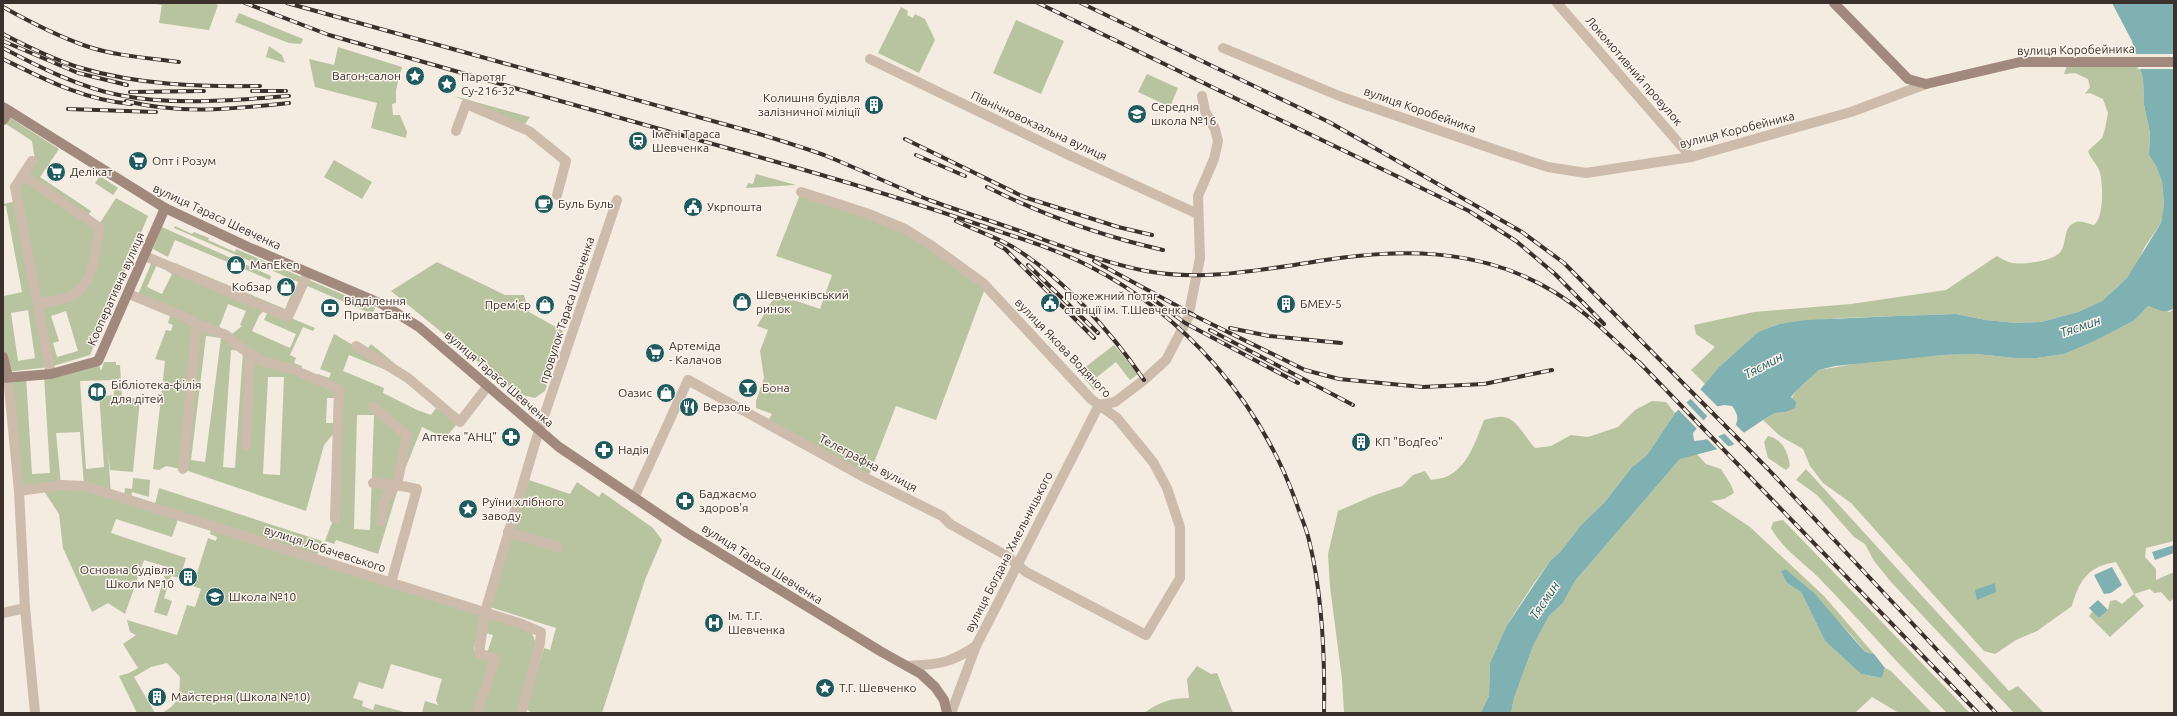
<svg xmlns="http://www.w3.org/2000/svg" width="2177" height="716" font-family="Ubuntu,sans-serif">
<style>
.green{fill:#b8c4a0;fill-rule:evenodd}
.water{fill:#7fb0b2;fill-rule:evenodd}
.pier{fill:#f4ebe1}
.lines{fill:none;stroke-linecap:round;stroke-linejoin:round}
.street{stroke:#cdbbac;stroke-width:10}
.secondary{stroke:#a18a7d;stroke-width:10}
.rail-casing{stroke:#3b302b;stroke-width:4}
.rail{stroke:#fbf5ee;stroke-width:2.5;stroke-dasharray:8;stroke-linecap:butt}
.labels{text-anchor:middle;stroke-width:3;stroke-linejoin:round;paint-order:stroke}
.street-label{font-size:12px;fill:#3b302b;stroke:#fbf5ee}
.poi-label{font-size:12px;fill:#3b302b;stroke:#fbf5ee;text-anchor:start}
.water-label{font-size:13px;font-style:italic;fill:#1f5a5e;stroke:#fbf5ee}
</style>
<rect width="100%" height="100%" fill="#f4ebe1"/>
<g class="green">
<path d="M150,3H214L218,5L209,30L159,23L162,5Z"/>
<path d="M901,7L908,11L907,15L913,18L915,14L925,19L935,40L919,73L878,53Z"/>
<path d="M239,13L303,39L301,44L289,43L235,22Z"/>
<path d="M1016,20L1064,41L1041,94L993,73Z"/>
<path d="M269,46L282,55L285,63L266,57Z"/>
<path d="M338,47L402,67L396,90V103L392,104L393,115H400L407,132L406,138L371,128L377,103L315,87L309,59L334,65Z"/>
<path d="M2138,61L2143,78L2144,105L2150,133L2149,155L2156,166L2162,182L2164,203L2161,223L2144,248L2138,262L2127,278L2102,301L2078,312L2041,322L2016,323L1986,320L1956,314L1841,318L1779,324L1758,332L1718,368L1705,384L1691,370L1715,347L1696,334L1694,325L1754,312L1851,304L1946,290L1997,256C2002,259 2007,262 2012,263C2023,265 2055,261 2061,251C2067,242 2063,228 2074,223C2081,219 2087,224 2094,225C2104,217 2103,185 2100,173C2098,164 2090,159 2088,151L2102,138L2105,129L2108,113L2103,99L2090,93L2085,94L2090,87L2088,79L2075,73L2064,74L2068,62Z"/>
<path d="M1147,74L1178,88L1170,107L1138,92Z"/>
<path d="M454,96L530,117L525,124L508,119Z"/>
<path d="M6,115L59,149L40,177L91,211L86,218L98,226L116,198L148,216L90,355L50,367L6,372L3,365V289L4,296L22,292L6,206H3V204L17,201L15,187L35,160L32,141L3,122ZM28,310L35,358L18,361L11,313ZM66,311L78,351L57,357L53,343L59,341L51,316Z"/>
<path d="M334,160L372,182L362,199L324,177Z"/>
<path d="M756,174L796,185L746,188L748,183L753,184Z"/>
<path d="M100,176L118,188L113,195L95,183Z"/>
<path d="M801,192L905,229L983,283L984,291L936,420L896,406L868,478L767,423L772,414L756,408V401L764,378L760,351L768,330L757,326L776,294L820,309L832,275L776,256Z"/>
<path d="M175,226L192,234L194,232L209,238L208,240L235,252L236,249L375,308L372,314L174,228Z"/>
<path d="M162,227L271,276L270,280L175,240L168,257L153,249Z"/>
<path d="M153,259L158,262L147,287L162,294L172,274L167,271L175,263L285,309L293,290L297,292L286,311L281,314L315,328L313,331L303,327L290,355L296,358L294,363L302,366L300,373L339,389L316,379L318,374L329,378L331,373L320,369L334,334L365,352L371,344L432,394L391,372L349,355L343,371L384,388L383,393L417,410L431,415L436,408L457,424L445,438L422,427L401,479L378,554L336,540L334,544L325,541L331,525L335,519L334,433L324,445L306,511L185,470L166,466L159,470L153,469L165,361L155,359L166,330L171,331L173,325L168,323L171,312L137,297ZM228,304L246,311L240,325L242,326L232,334L229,346V338L219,328ZM266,308L269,309L264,320L296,334L290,348L252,331L259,316ZM206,336L221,338L205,462L191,460ZM231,350L243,351L235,468L223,467ZM268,377H284L280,475L263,474ZM327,398H336L335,423H326ZM357,415H374L370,530L354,529Z"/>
<path d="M437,262L505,295H524L529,312L563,331L545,391L535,398L522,395L504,383L391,291Z"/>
<path d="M2148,306L2170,312L2174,308V541L2146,548L2145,557L2156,569V580L2174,572V598L2170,602L2161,592L2154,593L2150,589L2134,594L2144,606L2110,637L2089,616L2093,611L2099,618L2108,610L2110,601L2116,600L2122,604L2134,594L2116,562C2088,566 2079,581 2072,606L2037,631L2016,640L1995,654L1984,651L1851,503L1823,483L1810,466L1803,449L1780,436L1763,420L1775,413L1785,412L1795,392L1819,370L1877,360L1943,355L1976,354L2015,358H2037L2064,354L2095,341L2135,320Z"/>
<path d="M1114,345L1138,374L1130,380L1116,362L1097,377L1102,384L1094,390L1079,372Z"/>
<path d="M98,361L101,371L104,362H116V365H120L122,397L140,399L133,472L110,470L108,451L111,495L124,498L125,488L132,489L133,478L150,480L149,497L132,492L131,500L154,508L159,488L322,541L316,559L485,612L532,633L535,641L540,643L521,713H422L425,701L438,705L436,700L442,679L391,664L383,689L359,682L353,698L363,701L362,706L373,710L375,704L408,713H162C181,702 179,697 180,677L167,663L151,667L134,677L155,713H137L119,676L129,673L138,668L123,644L136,635L130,632L127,620L177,635L187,605L195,607L201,589L193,586L208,538L216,541L217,537L210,534L212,526L179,516L172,537L116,519L111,533L186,558L180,578L171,576L164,598L172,601L167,616L154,612L167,567L144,560L125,614L108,603L92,612L63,548L59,514L42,488L19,491L8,377L26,376L32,474L50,473L44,375ZM113,380L114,395L104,396V392H99L104,467L86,469L80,381ZM80,432L84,486L61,485L56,433ZM478,631L493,635L486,656L474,650Z"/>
<path d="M1652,401L1666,402L1675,413L1647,455L1632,467L1604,503L1581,525L1561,551L1550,561L1530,589L1506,627L1490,663L1489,696L1483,712L1344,713L1342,679L1330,587L1328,554L1338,511L1375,495L1402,486L1413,475L1425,471L1431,480C1437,479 1445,478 1450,475C1469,464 1476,440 1484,420C1490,419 1497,416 1503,417C1517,418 1525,438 1535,448L1551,446L1571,435L1588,437L1618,427L1635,410Z"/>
<path d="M1768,436C1783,439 1788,453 1790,466L1786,470L1768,458L1764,442Z"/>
<path d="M1696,453L1706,464L1721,469L1731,485L1734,493L1724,499L1711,501L1750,527L1824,596L1874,654L1865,652C1843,621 1809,597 1781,572L1787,583L1801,592L1825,641L1861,674L1882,678L1885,668L1891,671L1932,713H1899L1872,697L1855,713H1511L1514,698L1533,646L1549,616L1563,603L1575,581L1680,459Z"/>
<path d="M1806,469L2009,691L2018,686L2044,713H2014L1891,582L1874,561L1865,544L1854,537L1817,495L1796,480Z"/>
<path d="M529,480L570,494L577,482L599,497L602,492L653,528L662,540L645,580L602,713H532L526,709L544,648L550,650L556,628L490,607Z"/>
<path d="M1783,520L1970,713H1947C1902,669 1861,621 1817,576C1801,561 1782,548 1771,528L1773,522Z"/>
<path d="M1197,666L1211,674L1217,673L1233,713H1144C1159,702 1171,698 1189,698L1187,679Z"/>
</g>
<g class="water">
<path d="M2112,3H2174V308C2165,315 2158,309 2148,306L2135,320L2095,341L2064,354L2037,358H2015L1976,354L1943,355L1835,366L1819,370L1795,392L1791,397L1796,402L1795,408L1785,412L1775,413L1763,420L1742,434L1733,445L1680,459L1575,581L1563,603L1549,616L1533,646L1514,698L1511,713H1481L1489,696L1490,663L1506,627L1550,561L1561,551L1581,525L1604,503L1632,467L1647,455L1675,413L1699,391L1718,368L1758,332L1779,324L1806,320L1898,316L1956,314L1986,320L2016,323L2041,322L2078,312L2102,301L2127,278L2161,223L2164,203L2162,182L2156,166L2149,155L2150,133L2144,105L2143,78L2132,41ZM1724,405L1732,406C1752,431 1711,440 1694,441L1693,433L1715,407Z"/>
<path d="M2174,545V553L2155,560L2152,552Z"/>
<path d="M2112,567L2122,585L2111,593L2104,594L2094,575Z"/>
<path d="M1785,569L1814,593L1865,652L1874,654L1885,668L1882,678L1861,674L1825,641L1801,592L1787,583L1781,572Z"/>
<path d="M1995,583L1996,592L1977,600L1975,590Z"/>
<path d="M2098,600L2108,610L2099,618L2089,608Z"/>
</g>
<g class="pier">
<path d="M2134,54H2174V69H2138Z"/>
<path d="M1699,388L1719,408L1709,418L1689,397Z"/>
<path d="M1685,401L1705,422L1698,430L1677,408Z"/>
<path d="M1734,423L1745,434L1735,445L1723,432Z"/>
<path d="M1717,435L1730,448L1719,451L1706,438Z"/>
</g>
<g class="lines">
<g class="street">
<path d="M1557,3L1691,157"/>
<path d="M1223,48L1342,97L1505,153L1548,167L1586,173L1691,157L1851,112L1926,84"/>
<path d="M870,59L1071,156L1198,214"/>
<path d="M456,131L466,104L529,131L566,161L557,195"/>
<path d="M32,161L15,187L51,374"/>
<path d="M23,175L100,228C94,250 96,284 71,296C61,301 48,301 37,304"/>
<path d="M145,256L288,317L308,273"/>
<path d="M129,294L189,319L197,324L226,335L241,348L262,361L292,369L339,389L335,519"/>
<path d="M356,346L408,378L460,422L487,387"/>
<path d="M8,377L19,491L25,608L35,713"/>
<path d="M373,407L407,435L397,485L417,489L391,583"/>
<path d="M246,446L250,355"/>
<path d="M183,469L197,324"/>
<path d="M373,483L397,485"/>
<path d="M19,491L61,485L85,486L522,624L541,632L540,643L521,713"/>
<path d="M634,498L688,380L866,478L942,516L950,524L1007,556L1026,572L1146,635L1180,578V527L1167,488L1153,462L1117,418L1091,399L983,283L932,246L905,229L866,213L801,192"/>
<path d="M381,521C383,503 383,497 397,485"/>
<path d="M508,532L558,547"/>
<path d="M3,613L25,608"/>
<path d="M907,666C939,664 949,664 976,646"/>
<path d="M477,713L495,659L479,653L485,612L536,440L617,200"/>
<path d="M951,713L976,646L1099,405L1115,402L1144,380L1166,360L1188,318L1200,258L1198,196L1214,159L1218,141L1215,129L1205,111L1202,96"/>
</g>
<g class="secondary">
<path d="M1834,3L1908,79L1926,84L2020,62H2174"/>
<path d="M3,107L165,208L248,247L382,304L419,327L559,447L687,533L880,651L921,674L935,687L944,700L947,713"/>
<path d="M3,120L9,111"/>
<path d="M3,357L8,377"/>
<path d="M3,378L51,374L98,361L165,208"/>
</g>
<g class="rail-casing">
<g id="rail">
<path d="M245,3L329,35C475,77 620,118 766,159C837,179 907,200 977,224C1015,237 1054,248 1089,266C1185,315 1260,402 1296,502C1300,515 1306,527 1309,540C1322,593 1325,659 1324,713"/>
<path d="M287,3L756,133C779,140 802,147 824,155C859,169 894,186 929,200C962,212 995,222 1028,234C1067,248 1106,263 1146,271C1199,281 1254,271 1307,263C1394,248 1478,245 1556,293C1588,313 1615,341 1643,366"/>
<path d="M1038,3L1469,211L1516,241L1555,274L1604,324"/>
<path d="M1081,3L1329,122L1522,232L1564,263L1769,470L1996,713"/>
<path d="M3,7C30,22 57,36 86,46C115,56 149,58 179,62"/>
<path d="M3,34C28,47 55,60 81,68C139,85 200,87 260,86"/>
<path d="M3,41L78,73L127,85"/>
<path d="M3,48C37,66 81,88 119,95C174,106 233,100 289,96"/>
<path d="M3,59C44,79 84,100 131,104"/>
<path d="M252,91H286"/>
<path d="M130,92L204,91"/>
<path d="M126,101C183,115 232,109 289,103"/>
<path d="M68,109L156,112"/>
<path d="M905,139L1024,197L1118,227L1152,235"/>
<path d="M916,155L965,176"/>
<path d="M987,187C1043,215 1101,236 1163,250"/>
<path d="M956,221C974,230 994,236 1011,246C1061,275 1112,333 1144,380"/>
<path d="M996,244L1005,249L1094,338"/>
<path d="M1094,261L1194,315"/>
<path d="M1028,265L1098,333"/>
<path d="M1150,297L1185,323L1298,383"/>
<path d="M1189,313L1305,370L1339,379L1423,387L1484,384L1552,370"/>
<path d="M1230,328L1269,336L1341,343"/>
<path d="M1210,330L1353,405"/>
<path d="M1639,362L1978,713"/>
</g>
</g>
<use href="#rail" class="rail"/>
</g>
<defs>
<g id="sight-disc" transform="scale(1)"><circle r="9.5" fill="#1f5a5e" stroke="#fbf5ee"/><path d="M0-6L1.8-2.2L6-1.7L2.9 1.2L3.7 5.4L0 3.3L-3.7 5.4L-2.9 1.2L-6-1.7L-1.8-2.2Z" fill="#fff"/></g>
<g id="building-disc" transform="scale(1)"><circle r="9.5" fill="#1f5a5e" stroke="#fbf5ee"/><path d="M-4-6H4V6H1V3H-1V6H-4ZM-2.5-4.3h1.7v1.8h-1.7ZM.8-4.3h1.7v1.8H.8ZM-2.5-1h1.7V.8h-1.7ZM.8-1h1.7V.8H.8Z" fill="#fff"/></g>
<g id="school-disc" transform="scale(1)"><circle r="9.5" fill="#1f5a5e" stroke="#fbf5ee"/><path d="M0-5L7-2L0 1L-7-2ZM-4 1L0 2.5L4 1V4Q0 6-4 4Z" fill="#fff"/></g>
<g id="station-disc" transform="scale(1)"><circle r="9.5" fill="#1f5a5e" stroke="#fbf5ee"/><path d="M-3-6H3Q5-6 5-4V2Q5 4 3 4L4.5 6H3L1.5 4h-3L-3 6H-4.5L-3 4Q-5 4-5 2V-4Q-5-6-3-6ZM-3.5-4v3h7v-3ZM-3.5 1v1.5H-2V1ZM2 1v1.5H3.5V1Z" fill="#fff"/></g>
<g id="supermarket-disc" transform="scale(1)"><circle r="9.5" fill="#1f5a5e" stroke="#fbf5ee"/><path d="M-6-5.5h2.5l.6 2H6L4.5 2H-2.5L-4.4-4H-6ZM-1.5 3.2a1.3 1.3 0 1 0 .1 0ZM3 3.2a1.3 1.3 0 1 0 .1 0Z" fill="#fff"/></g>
<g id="cafe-disc" transform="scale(1)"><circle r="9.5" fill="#1f5a5e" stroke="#fbf5ee"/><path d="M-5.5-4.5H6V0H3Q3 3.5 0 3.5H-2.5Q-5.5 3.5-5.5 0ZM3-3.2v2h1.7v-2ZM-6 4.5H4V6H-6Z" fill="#fff"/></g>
<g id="civic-disc" transform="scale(1)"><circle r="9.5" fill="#1f5a5e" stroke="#fbf5ee"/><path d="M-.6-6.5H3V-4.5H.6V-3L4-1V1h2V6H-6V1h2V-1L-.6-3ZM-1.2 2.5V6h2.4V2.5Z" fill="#fff"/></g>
<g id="shop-disc" transform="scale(1)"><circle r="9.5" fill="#1f5a5e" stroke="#fbf5ee"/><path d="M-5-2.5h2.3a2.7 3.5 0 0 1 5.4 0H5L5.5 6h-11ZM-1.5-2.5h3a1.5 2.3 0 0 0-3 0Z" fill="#fff"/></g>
<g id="bank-disc" transform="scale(1)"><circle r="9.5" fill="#1f5a5e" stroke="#fbf5ee"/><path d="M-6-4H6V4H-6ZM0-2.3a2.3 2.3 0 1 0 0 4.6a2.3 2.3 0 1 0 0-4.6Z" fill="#fff"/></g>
<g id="bar-disc" transform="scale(1)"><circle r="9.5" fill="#1f5a5e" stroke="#fbf5ee"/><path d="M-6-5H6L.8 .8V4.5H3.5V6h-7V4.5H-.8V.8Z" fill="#fff"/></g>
<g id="library-disc" transform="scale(1)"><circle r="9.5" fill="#1f5a5e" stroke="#fbf5ee"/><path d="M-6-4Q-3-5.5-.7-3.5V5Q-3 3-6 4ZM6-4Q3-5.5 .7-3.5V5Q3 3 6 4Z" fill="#fff"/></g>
<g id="restaurant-disc" transform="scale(1)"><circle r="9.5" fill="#1f5a5e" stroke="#fbf5ee"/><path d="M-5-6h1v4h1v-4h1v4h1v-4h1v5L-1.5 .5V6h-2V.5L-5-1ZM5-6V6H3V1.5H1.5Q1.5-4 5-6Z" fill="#fff"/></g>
<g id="pharmacy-disc" transform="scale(1)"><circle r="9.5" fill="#1f5a5e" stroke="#fbf5ee"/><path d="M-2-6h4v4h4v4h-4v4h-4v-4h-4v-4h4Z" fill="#fff"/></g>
<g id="hospital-disc" transform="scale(1)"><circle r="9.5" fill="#1f5a5e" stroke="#fbf5ee"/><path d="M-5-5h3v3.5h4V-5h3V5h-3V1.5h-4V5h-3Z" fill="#fff"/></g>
</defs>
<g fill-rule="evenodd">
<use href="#sight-disc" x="415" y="76"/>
<use href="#sight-disc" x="447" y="84"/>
<use href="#building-disc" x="874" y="105"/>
<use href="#school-disc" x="1137" y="114"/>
<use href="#station-disc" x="638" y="141"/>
<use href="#supermarket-disc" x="138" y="161"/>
<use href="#supermarket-disc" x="56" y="172"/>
<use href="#cafe-disc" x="544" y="204"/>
<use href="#civic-disc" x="693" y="207"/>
<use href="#shop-disc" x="236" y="265"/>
<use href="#shop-disc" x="286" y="287"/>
<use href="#shop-disc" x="742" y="302"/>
<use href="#civic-disc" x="1050" y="303"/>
<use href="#building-disc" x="1286" y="304"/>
<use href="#shop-disc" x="545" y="305"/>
<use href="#bank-disc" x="330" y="308"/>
<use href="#supermarket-disc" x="655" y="353"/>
<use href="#bar-disc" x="748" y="388"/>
<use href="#library-disc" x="97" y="392"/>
<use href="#shop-disc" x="666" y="393"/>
<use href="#restaurant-disc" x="689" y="407"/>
<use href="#pharmacy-disc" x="511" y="437"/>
<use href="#building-disc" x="1361" y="442"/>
<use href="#pharmacy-disc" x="604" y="450"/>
<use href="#pharmacy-disc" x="685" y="501"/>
<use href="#sight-disc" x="468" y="509"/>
<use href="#building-disc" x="188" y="577"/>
<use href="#school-disc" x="215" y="597"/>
<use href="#hospital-disc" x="714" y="623"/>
<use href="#sight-disc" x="825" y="688"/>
<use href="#building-disc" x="157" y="697"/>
</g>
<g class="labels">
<g class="street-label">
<text transform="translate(2076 50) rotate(-1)" y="4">вулиця Коробейника</text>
<text transform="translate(1634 71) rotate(49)" y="4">Локомотивний провулок</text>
<text transform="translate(1420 110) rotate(19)" y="4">вулиця Коробейника</text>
<text transform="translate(1039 126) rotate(25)" y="4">Північновокзальна вулиця</text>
<text transform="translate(1737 130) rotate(-14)" y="4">вулиця Коробейника</text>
<text transform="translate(217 217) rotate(25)" y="4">вулиця Тараса Шевченка</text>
<text transform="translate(116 289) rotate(-66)" y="4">Кооперативна вулиця</text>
<text transform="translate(567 310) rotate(-72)" y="4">провулок Тараса Шевченка</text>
<text transform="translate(1063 348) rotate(46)" y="4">вулиця Якова Водяного</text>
<text transform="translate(499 379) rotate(41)" y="4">вулиця Тараса Шевченка</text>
<text transform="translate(868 463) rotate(28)" y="4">Телеграфна вулиця</text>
<text transform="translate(325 549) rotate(18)" y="4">вулиця Лобачевського</text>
<text transform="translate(1009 552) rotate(-63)" y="4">вулиця Богдана Хмельницького</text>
<text transform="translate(762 564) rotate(32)" y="4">вулиця Тараса Шевченка</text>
</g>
<g class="poi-label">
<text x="401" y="80" text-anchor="end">Вагон-салон</text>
<text x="461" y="81">Паротяг<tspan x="461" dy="14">Су-216-32</tspan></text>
<text x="860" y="102" text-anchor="end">Колишня будівля<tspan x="860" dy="14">залізничної міліції</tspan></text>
<text x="1151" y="111">Середня<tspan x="1151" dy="14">школа №16</tspan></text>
<text x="652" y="138">Імені Тараса<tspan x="652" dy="14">Шевченка</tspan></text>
<text x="152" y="165">Опт і Розум</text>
<text x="70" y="176">Делікат</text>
<text x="558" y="208">Буль Буль</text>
<text x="707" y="211">Укрпошта</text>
<text x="250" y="269">ManEken</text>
<text x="272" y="291" text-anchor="end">Кобзар</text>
<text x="756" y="299">Шевченківський<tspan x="756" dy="14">ринок</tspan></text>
<text x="1064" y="300">Пожежний потяг<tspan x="1064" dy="14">станції ім. Т.Шевченка</tspan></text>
<text x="344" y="305">Відділення<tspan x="344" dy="14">ПриватБанк</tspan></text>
<text x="1300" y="308">БМЕУ-5</text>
<text x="531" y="309" text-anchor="end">Прем'єр</text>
<text x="669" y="350">Артеміда<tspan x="669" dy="14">- Калачов</tspan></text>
<text x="111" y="389">Бiблiотека-фiлiя<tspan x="111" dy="14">для дiтей</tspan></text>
<text x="762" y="392">Бона</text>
<text x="652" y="397" text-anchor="end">Оазис</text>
<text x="703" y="411">Верзоль</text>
<text x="497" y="441" text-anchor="end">Аптека "АНЦ"</text>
<text x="1375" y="446">КП "ВодГео"</text>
<text x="618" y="454">Надія</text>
<text x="699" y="498">Баджаємо<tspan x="699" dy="14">здоров'я</tspan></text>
<text x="482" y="506">Руїни хлібного<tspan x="482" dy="14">заводу</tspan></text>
<text x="174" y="574" text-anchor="end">Основна будівля<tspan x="174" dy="14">Школи №10</tspan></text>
<text x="229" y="601">Школа №10</text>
<text x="728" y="620">Ім. Т.Г.<tspan x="728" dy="14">Шевченка</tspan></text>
<text x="839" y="692">Т.Г. Шевченко</text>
<text x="171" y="701">Майстерня (Школа №10)</text>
</g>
<g class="water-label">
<text transform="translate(2080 326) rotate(-19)" y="5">Тясмин</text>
<text transform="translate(1763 365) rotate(-28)" y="5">Тясмин</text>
<text transform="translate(1544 600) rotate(-56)" y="5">Тясмин</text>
</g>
</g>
<rect width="2177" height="716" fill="none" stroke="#3b302b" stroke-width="8"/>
</svg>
